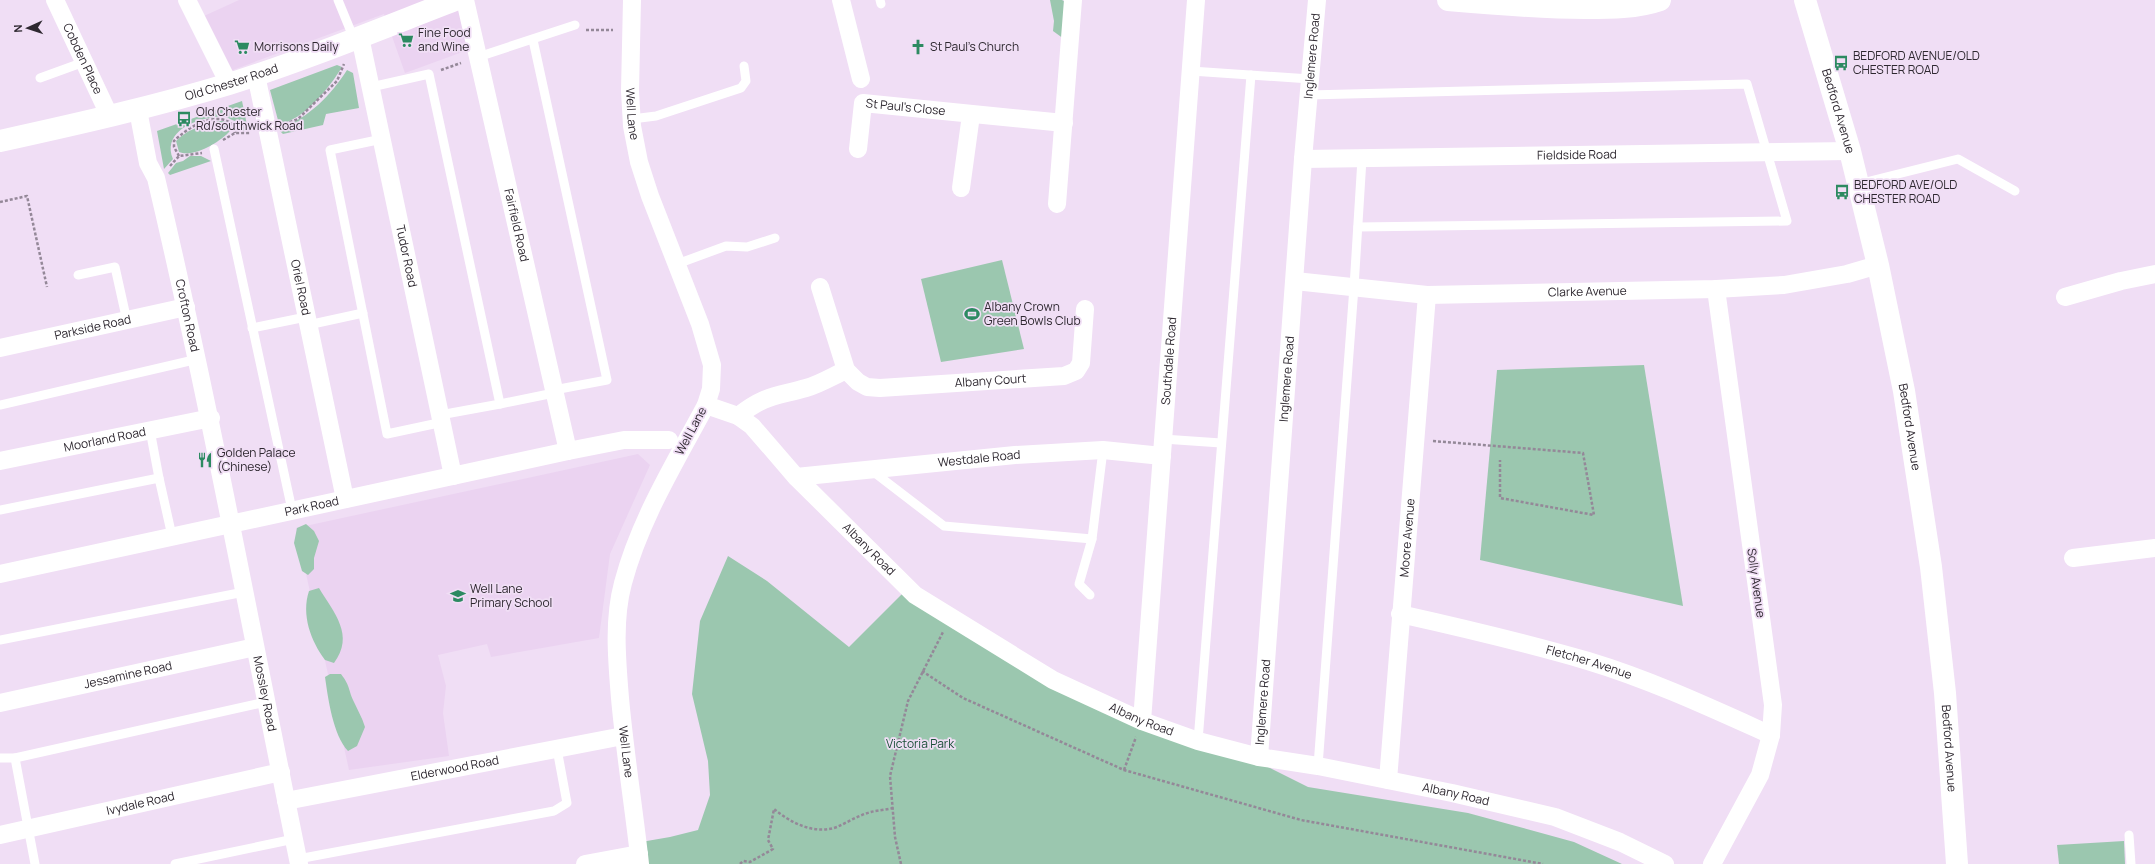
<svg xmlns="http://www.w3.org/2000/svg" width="2155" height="864" font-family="Manrope,sans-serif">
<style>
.built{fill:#ebd3f1}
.green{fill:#9bc7af}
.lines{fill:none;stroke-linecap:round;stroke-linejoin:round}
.path{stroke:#948898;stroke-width:2.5;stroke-dasharray:3 2;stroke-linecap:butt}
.lane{stroke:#fff;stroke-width:9}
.street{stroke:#fff;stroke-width:18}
.secondary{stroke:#fff;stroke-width:22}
.labels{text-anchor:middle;stroke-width:3.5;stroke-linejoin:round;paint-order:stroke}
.poi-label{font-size:12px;fill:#2e2830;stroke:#f0def5;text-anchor:start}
.street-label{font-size:12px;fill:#2e2830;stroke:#f0def5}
.park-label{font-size:12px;fill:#1a5038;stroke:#f0def5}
</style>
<rect width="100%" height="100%" fill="#f0def5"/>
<g class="built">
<path d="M239,0H457L468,50L405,73L384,14L230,71L204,16Z"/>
<path d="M638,454L650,465L610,554L599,638L491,657L487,644L438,655L446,686L443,713L449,756L349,770L296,528Z"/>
</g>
<g class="green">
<path d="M1050,0H1062L1067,3L1064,39L1053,31L1054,21Z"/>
<path d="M337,65L342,67C330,87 303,121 279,124L270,90Z"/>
<path d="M347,70L353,73L359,108L326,114L323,125L283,134L280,131V128C309,118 331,95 347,70Z"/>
<path d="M242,101L247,125L245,130L242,131L239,123C234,121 229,118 225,117C221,115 214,118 209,118C188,122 163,135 173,159L164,169L157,131Z"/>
<path d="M218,121H225L229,125L230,131C220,142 194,158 179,152L176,141C192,126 200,128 218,121Z"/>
<path d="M190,156H201L211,161L170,175L168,173L176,163L183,161Z"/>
<path d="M1002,260L1024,349L941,362L921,279Z"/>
<path d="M1644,365L1683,606L1480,560L1497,370Z"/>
<path d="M306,524L314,531L319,541L314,558V569L308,575L302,571L294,543L297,528Z"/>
<path d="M728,556L767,581L849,647L906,590L1052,682L1256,761L1308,787L1468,813L1574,842L1622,864H644L641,842L670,837L698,830L710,795L708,761L692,694L700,621Z"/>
<path d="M319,588C334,613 355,635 334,663L325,660C311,641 301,615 309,591Z"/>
<path d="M330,674H341C350,686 348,688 353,700C357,709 362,717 365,727L357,746L348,751C333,735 328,698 325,677Z"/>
<path d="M2124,841L2125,864H2059L2057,845Z"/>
</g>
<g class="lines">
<g class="path">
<path d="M586,30H613"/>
<path d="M441,70L461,63"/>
<path d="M285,124L298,119L337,81L344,64"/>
<path d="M223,140L235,133H250"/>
<path d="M179,156L174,147V141C187,128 216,109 233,125L235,133"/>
<path d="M170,166L179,156L202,153"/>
<path d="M0,202L27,196L47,287"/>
<path d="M1433,441L1583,453L1594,515L1500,498V460"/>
<path d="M922,671L963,698L1124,770L1301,820L1543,864"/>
<path d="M1124,770L1136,737"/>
<path d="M740,864L743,861L750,862L773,849L768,840L774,809C791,823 814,835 837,827C848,822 859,815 871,812C878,810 886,810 893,808"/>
<path d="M901,864L895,837L890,776L908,701L943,632"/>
</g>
<g class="lane">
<path d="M338,0L354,39"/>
<path d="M880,0L881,4"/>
<path d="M533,40L607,380L554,390"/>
<path d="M478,57L575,25"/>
<path d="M1191,71L1310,79"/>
<path d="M40,78L84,62"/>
<path d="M371,87L429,74L500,404L440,415"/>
<path d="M1309,95L1747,84L1787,221L1358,227"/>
<path d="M632,119L656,116L741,88L746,81L744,66"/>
<path d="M382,139L330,150L387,434L443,422"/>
<path d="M214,149L292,510"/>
<path d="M1858,184L1958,159L2015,191"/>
<path d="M677,264L726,246L747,247L775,238"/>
<path d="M78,275L115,267L127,321"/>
<path d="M308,325L363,313"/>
<path d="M252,328L306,317"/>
<path d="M500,404L554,393"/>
<path d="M0,405L198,359"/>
<path d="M150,430L159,478"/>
<path d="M1163,439L1221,443"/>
<path d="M871,470L944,526L1092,539L1103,450"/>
<path d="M0,510L159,478L172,536"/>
<path d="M1090,595L1079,584L1092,539"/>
<path d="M0,640L244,592"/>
<path d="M1198,741L1251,75"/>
<path d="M0,758H15L35,864"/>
<path d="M15,758L266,702"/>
<path d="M1318,766L1354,287L1362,159"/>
<path d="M2129,835L2131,864"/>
<path d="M298,859L554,811L567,803L557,749"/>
<path d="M175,864L294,839"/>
</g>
<g class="street">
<path id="s1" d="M55,0L110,117"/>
<path d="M187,0L229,84"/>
<path id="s2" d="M465,0L568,451"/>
<path id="s3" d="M632,0L630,91L632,126L639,162L650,196L700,324L712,365L711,389L706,405C675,463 640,519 623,583C613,620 617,661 620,698C625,754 634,809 640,864"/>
<path d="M841,0L861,79"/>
<path id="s4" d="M360,37L453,476"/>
<path id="s5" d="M256,75L345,499"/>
<path id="s6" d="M138,110L148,163L156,178C210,406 252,635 299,864"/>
<path id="s7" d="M858,149L863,103L1064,123"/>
<path id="s8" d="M1303,159L1850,151"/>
<path d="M961,188L971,115"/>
<path d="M1057,204L1073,0"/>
<path id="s9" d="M1295,281L1427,295L1716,289L1784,285L1847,274L1878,265"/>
<path id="s10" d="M820,287L846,370L858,382L867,387L880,388L1064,376L1076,371L1081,363L1085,309"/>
<path d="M2065,297L2121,281L2155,274"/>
<path id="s11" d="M0,348L186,307"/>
<path id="s12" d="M706,405L738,416L752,426L796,477L915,595L1053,680L1142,721L1198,741L1259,757L1318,766L1452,793L1555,817L1620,842L1665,864"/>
<path d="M738,416C765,395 774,397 806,388C820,384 833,376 846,370"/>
<path id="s13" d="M0,461L211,418"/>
<path id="s14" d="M796,477L1015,455L1103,450L1162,456"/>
<path d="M2073,558L2155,548"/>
<path id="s15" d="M0,574L568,451L624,440H669"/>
<path id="s16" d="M1400,614C1463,628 1526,643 1588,661C1651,680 1711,708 1771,735"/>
<path id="s17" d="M0,703L255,647"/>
<path id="s18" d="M1142,721L1196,0"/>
<path id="s19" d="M1259,757L1303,159L1317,0"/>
<path id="s20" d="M1388,780L1427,295"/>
<path id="s21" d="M286,801L623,736"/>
<path id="s22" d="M0,835L281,772"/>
<path d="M585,864L639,854"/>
<path d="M1712,864L1760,775L1771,735L1773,705L1716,289"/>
</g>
<g class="secondary">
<path d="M1448,0C1494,4 1539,8 1585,8C1610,8 1637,8 1660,0"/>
<path id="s23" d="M1805,0L1850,151L1878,265L1904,391L1931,567L1945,693L1957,864"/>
<path id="s24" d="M0,141C77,124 153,107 229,84C305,60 380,29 455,0"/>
</g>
</g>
<defs>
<g id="supermarket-bare" transform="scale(1.2)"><path d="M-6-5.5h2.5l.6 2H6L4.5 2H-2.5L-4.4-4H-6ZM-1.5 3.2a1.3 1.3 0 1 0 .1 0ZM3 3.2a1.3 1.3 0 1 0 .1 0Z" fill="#2c8a61" stroke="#f0def5" stroke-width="2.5" paint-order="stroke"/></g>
<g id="church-bare" transform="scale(1.2)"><path d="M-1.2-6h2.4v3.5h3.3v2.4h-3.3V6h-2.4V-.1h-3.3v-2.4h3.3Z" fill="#2c8a61" stroke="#f0def5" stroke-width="2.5" paint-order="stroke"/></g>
<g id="bus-bare" transform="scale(1.2)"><path d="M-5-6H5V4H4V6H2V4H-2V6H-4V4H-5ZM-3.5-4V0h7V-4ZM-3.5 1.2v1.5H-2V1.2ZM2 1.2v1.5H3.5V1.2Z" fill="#2c8a61" stroke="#f0def5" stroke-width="2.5" paint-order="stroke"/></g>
<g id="stadium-bare" transform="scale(1.2)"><path d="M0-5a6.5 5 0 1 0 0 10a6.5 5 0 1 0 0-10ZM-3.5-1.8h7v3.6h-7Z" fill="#2c8a61" stroke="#f0def5" stroke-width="2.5" paint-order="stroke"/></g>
<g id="restaurant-bare" transform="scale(1.2)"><path d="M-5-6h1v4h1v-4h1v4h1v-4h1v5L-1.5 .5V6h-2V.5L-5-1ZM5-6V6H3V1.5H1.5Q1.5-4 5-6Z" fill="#2c8a61" stroke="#f0def5" stroke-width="2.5" paint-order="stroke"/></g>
<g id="school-bare" transform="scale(1.2)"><path d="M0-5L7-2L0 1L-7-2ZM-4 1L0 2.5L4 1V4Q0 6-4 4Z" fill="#2c8a61" stroke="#f0def5" stroke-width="2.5" paint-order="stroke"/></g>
</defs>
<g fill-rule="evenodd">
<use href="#supermarket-bare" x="406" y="40"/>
<use href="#supermarket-bare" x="242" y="47"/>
<use href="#church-bare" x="918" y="47"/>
<use href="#bus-bare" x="1841" y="63"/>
<use href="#bus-bare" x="184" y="119"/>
<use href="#bus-bare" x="1842" y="192"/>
<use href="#stadium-bare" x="972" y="314"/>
<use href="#restaurant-bare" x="205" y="460"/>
<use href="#school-bare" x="458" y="596"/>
</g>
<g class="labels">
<g class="poi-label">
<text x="418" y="37">Fine Food<tspan x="418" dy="14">and Wine</tspan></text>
<text x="254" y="51">Morrisons Daily</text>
<text x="930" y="51">St Paul's Church</text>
<text x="1853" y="60">BEDFORD AVENUE/OLD<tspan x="1853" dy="14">CHESTER ROAD</tspan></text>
<text x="196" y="116">Old Chester<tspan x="196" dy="14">Rd/southwick Road</tspan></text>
<text x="1854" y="189">BEDFORD AVE/OLD<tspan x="1854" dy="14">CHESTER ROAD</tspan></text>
<text x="984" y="311">Albany Crown<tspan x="984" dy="14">Green Bowls Club</tspan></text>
<text x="217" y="457">Golden Palace<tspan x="217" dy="14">(Chinese)</tspan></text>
<text x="470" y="593">Well Lane<tspan x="470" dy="14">Primary School</tspan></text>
</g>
<g class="street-label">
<text dy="4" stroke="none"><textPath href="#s19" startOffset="703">Inglemere Road</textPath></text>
<text dy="4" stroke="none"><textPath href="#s1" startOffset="65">Cobden Place</textPath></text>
<text dy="4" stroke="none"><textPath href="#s24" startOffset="239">Old Chester Road</textPath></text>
<text dy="4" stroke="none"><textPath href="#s7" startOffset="89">St Paul's Close</textPath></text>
<text dy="4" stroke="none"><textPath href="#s23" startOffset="116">Bedford Avenue</textPath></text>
<text dy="4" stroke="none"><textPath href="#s3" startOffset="114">Well Lane</textPath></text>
<text dy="4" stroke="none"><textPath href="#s8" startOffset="274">Fieldside Road</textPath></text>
<text dy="4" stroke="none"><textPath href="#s2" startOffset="231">Fairfield Road</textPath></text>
<text dy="4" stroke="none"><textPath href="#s4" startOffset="224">Tudor Road</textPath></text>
<text dy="4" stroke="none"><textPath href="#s5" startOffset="217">Oriel Road</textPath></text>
<text dy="4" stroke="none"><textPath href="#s9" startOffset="293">Clarke Avenue</textPath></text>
<text dy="4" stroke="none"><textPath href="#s6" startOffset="212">Crofton Road</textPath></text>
<text dy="4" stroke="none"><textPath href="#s11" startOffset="95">Parkside Road</textPath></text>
<text dy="4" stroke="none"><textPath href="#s18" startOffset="361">Southdale Road</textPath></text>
<text dy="4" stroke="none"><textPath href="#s19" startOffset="379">Inglemere Road</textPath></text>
<text dy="4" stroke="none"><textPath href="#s10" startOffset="238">Albany Court</textPath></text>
<text dy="4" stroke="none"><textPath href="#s23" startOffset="440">Bedford Avenue</textPath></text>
<text transform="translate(691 431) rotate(-62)" y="4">Well Lane</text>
<text dy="4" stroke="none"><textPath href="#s13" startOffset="107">Moorland Road</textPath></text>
<text dy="4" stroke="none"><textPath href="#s14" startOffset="184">Westdale Road</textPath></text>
<text dy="4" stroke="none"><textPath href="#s15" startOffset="319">Park Road</textPath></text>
<text dy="4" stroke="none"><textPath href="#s20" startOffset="243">Moore Avenue</textPath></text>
<text dy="4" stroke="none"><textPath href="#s12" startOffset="221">Albany Road</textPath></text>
<text transform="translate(1756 583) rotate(82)" y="4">Solly Avenue</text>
<text dy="4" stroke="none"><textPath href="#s16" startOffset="195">Fletcher Avenue</textPath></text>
<text dy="4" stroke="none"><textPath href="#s17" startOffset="131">Jessamine Road</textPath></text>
<text dy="4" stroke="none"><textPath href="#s6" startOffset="598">Mossley Road</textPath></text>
<text dy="4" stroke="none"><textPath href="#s19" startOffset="55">Inglemere Road</textPath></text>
<text dy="4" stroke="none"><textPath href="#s12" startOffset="545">Albany Road</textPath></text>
<text dy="4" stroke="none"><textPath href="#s23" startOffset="764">Bedford Avenue</textPath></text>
<text dy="4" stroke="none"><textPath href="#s3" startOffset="786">Well Lane</textPath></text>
<text dy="4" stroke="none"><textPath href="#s21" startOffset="172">Elderwood Road</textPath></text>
<text dy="4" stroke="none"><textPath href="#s12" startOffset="869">Albany Road</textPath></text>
<text dy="4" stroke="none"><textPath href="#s22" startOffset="144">Ivydale Road</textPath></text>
</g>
<g class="park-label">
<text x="920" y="748">Victoria Park</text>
</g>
</g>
<g transform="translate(28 28) rotate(267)" stroke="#f0def5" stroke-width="3" paint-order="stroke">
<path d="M0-3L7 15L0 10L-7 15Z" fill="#2e2830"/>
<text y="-6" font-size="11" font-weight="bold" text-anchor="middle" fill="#2e2830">N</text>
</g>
</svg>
